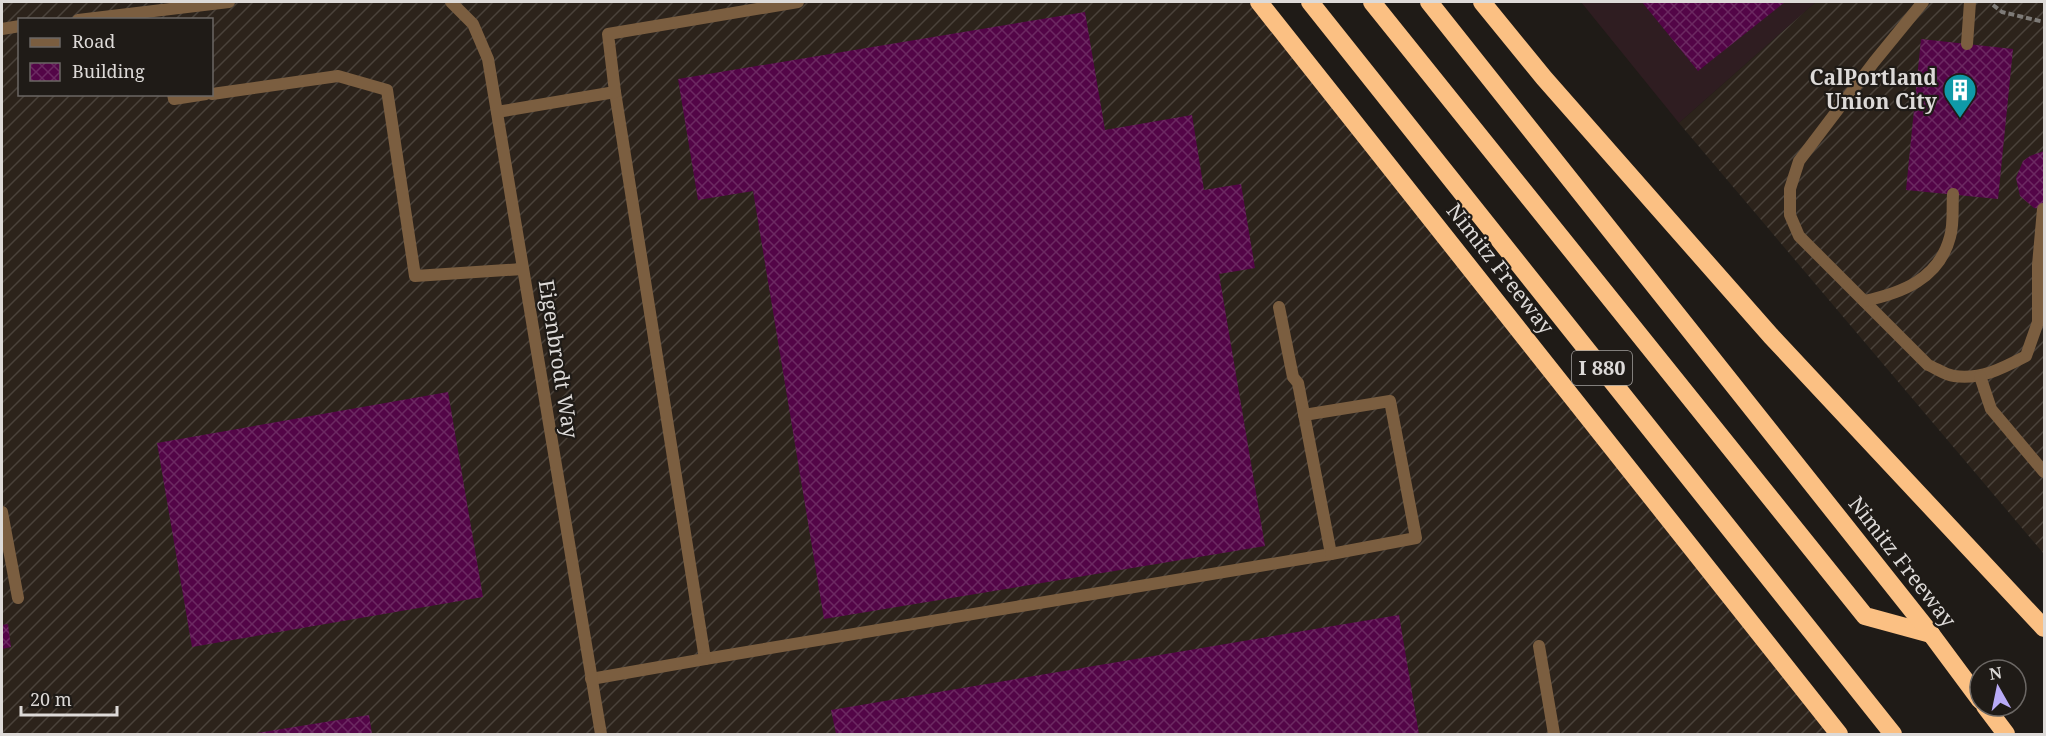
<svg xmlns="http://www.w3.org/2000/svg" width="2046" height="736" font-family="'Noto Serif',serif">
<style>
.commercial{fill:#2f1d21}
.industrial{fill:url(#industrial-furrows);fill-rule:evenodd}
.building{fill:url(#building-cross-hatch)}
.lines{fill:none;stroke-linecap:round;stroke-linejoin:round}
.path{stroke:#7e7b78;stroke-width:4;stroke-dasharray:6 3;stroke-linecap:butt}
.lane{stroke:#7b5e40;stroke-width:12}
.street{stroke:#7b5e40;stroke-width:12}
.highway{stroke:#fbc083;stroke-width:18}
.labels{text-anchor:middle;stroke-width:4.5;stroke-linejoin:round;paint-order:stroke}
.shield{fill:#1f1b17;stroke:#a4a19e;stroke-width:1.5}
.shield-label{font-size:20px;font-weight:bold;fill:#dddad8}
.poi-label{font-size:21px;font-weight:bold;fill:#dddad8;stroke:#1f1b17;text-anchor:end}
.street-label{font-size:21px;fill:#dddad8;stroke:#1f1b17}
</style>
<defs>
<pattern id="industrial-furrows" width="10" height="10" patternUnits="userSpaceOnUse" patternTransform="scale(1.5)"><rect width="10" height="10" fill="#2c231b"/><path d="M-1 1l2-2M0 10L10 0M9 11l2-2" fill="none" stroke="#4a423b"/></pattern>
<pattern id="building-cross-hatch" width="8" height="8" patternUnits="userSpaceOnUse" patternTransform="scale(1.5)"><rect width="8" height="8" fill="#530547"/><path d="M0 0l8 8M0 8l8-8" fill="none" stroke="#6b2961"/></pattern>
</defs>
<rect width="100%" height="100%" fill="#1f1b17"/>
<path class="commercial" d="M1581,2H1816L1679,123Z"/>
<g class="industrial">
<path d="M2,2H1259L1839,734H2ZM20,20H212V94H20Z"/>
<path d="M1816,2H2044V554L1679,123Z"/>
</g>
<g class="building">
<path d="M1642,2H1785L1698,71Z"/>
<path d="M1085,12L1105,130L1192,115L1204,190L1241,184L1255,268L1219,274L1265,546L824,619L753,191L698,200L678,79Z"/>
<path d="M1921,39L2013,49L1998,199L1906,190Z"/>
<path d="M2044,151V209H2043L2034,208L2020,196L2016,178L2023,161L2030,156Z"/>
<path d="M448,392L483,597L192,647L157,443Z"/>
<path d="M1399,615L1419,734H836L831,710Z"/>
<path d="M8,624L11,647L2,649V625Z"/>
<path d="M369,715L372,734H257V733Z"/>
</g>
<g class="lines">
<path class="path" d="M1993,5L2002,12L2044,22"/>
<g class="lane">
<path d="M1923,2L1874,62L1799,161L1790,189V215L1799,236L1928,365C1936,368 1945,375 1954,376C1981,380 2003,368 2026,356L2038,322V265L2043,209"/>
<path d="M1967,44L1970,2"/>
<path d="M615,92L705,659L1331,554L1298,383L1293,377L1279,307"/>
<path d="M173,94L174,99L206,94"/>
<path d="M212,94L338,76L387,90L415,276L523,269"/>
<path d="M497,112L615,92L608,34L798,2"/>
<path d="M1864,301C1902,293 1939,279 1950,237C1954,224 1952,208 1953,194"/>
<path d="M1980,376L1991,409L2044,472"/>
<path d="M1304,415L1390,401L1416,538L1331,554"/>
<path d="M2,512L18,598"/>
<path d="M1539,646L1554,734"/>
<path d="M591,679L705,659"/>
</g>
<g class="street">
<path d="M451,2L473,24L488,59L601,734"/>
<path d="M78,20L229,2"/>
<path d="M2,29L20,26"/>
</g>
<g class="highway">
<path d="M1259,2L1839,734"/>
<path d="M1310,2L1893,734"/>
<path d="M1372,2L1865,616L1931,634"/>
<path d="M1429,2L1931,634L1980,700"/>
<path d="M1482,2L1544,78L1771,336L2044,628"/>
<path d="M1985,706L2006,734"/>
</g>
</g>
<defs>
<g id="building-pin" transform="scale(1.725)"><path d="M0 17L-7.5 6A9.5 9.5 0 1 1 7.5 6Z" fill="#0f9aa8" stroke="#1f1b17"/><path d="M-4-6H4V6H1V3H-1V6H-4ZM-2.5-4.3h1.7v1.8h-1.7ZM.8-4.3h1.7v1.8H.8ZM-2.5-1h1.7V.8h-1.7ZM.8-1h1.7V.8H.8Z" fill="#fff"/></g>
</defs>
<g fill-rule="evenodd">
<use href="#building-pin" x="1960" y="90"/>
</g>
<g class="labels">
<rect class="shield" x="1572" y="351" width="60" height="34" rx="4.5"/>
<g class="shield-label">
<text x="1602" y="375">I 880</text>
</g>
<g class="poi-label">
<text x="1937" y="85">CalPortland<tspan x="1937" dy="24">Union City</tspan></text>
</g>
<g class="street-label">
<text transform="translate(1500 269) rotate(52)" y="7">Nimitz Freeway</text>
<text transform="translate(558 359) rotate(81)" y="7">Eigenbrodt Way</text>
<text transform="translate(1902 562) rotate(52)" y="7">Nimitz Freeway</text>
</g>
</g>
<rect width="2046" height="736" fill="none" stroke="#dddad8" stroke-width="6"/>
<rect x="18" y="18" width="195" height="78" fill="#1f1b17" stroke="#6b6764" stroke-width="1.5"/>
<rect x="30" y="38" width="30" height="9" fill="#7b5e40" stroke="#6b6764" stroke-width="1.5"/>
<text x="72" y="48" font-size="18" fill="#dddad8">Road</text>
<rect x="30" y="63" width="30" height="18" fill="url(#building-cross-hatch)" stroke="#6b6764" stroke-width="1.5"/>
<text x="72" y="78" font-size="18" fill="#dddad8">Building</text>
<g transform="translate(1998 688) rotate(351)"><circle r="28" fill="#1f1b17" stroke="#6b6764" stroke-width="1.5"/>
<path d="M0-4.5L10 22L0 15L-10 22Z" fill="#b9abf7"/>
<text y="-9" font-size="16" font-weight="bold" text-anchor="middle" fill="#dddad8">N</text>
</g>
<path d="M21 706v9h96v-9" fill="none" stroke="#dddad8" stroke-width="3"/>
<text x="30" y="706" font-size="18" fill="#dddad8" stroke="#1f1b17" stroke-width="4.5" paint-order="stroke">20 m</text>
</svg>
